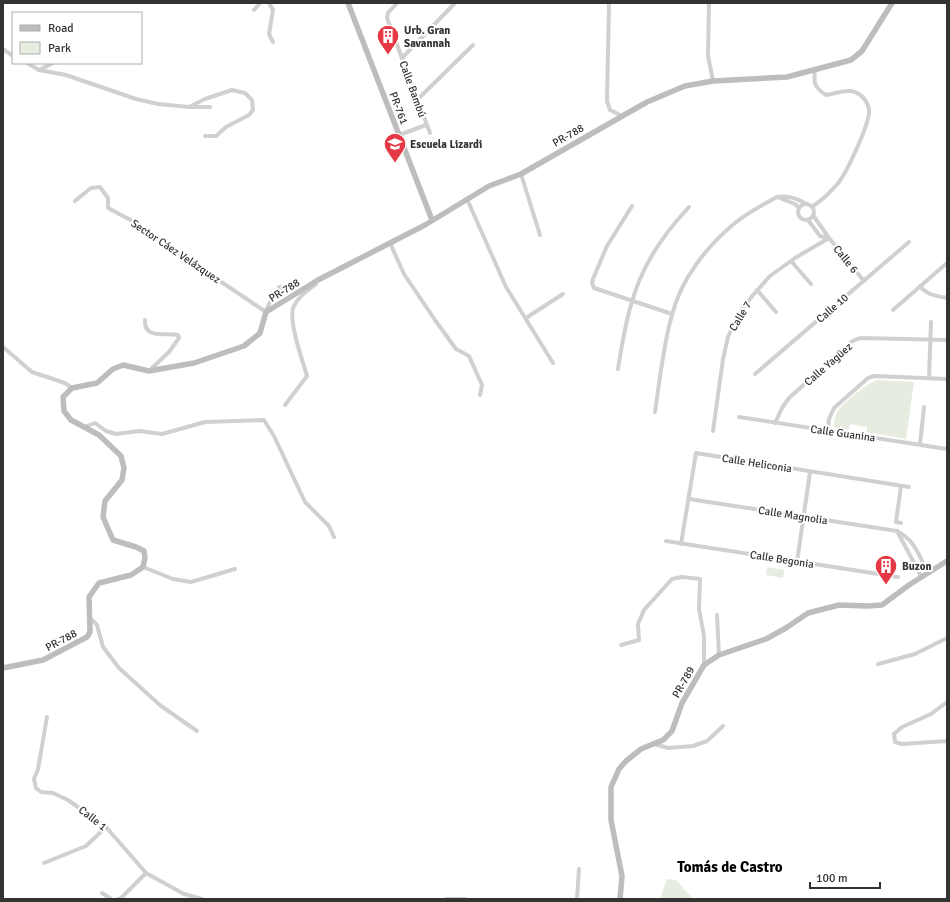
<svg xmlns="http://www.w3.org/2000/svg" width="950" height="902" font-family="Signika,sans-serif">
<style>
.green{fill:#e6ecdf}
.lines{fill:none;stroke-linecap:round;stroke-linejoin:round}
.street{stroke:#d0d0d0;stroke-width:4}
.secondary{stroke:#bdbdbd;stroke-width:5.5}
.labels{text-anchor:middle;stroke-width:4;stroke-linejoin:round;paint-order:stroke}
.poi-label{font-size:11px;font-weight:bold;fill:#333;stroke:#fff;text-anchor:start}
.street-label{font-size:11px;fill:#333;stroke:#fff}
.district-label{font-size:15px;font-weight:bold;fill:#000;stroke:#fff}
</style>
<rect width="100%" height="100%" fill="#fff"/>
<g class="green">
<path d="M877,380L914,382L906,439L867,432V427L850,424L849,430L836,428L834,426C834,420 835,415 838,411C843,403 869,382 877,380Z"/>
<path d="M767,567L784,570L783,578L766,575Z"/>
<path d="M667,879L676,880L693,899H660Z"/>
</g>
<g class="lines">
<g class="street">
<path d="M269,3L273,10L269,34L273,42"/>
<path d="M397,3L388,13L387,18L430,133"/>
<path d="M609,3L607,101L610,110L622,116"/>
<path d="M709,3L708,56L713,81"/>
<path d="M254,10L260,3"/>
<path d="M3,49L13,56"/>
<path d="M402,58L455,3"/>
<path d="M27,63L39,70L66,75L136,99L158,104L189,107L205,99L232,90L245,93L252,100L253,110L249,115L226,127L216,136H205"/>
<path d="M39,70L53,63"/>
<path d="M417,100L473,45"/>
<path d="M190,107H210"/>
<path d="M399,135L426,125"/>
<path d="M521,174L540,235"/>
<path d="M467,199L506,287L553,363"/>
<path d="M75,201L91,188L100,187L108,198V208L138,224L159,240L266,312C268,302 274,296 282,290V287H279"/>
<circle cx="806" cy="212" r="8"/>
<path d="M632,206L607,246L593,279L592,283L594,288L672,314"/>
<path d="M812,207C822,200 831,192 839,182C847,171 871,122 869,109C867,100 860,92 850,91C843,90 834,94 826,95C815,88 813,83 815,70"/>
<path d="M799,208L795,204L777,197C788,195 797,198 806,204"/>
<path d="M808,220L820,236L829,238L813,215"/>
<path d="M390,243L404,274L435,320L456,349L469,356L482,385L480,395"/>
<path d="M791,261L811,284"/>
<path d="M920,286C927,295 936,296 947,298"/>
<path d="M757,290L776,312"/>
<path d="M893,310L947,263"/>
<path d="M526,318L563,294"/>
<path d="M145,320C144,340 165,332 178,335L179,338L169,352L149,371"/>
<path d="M3,347L32,372L65,383L72,388"/>
<path d="M618,369C629,299 639,260 689,207"/>
<path d="M755,374L909,242"/>
<path d="M929,378L931,322"/>
<path d="M285,405L307,376C303,362 287,318 294,306C299,296 307,291 316,284"/>
<path d="M655,412C660,379 663,346 672,315C681,279 707,246 735,223C748,212 763,205 777,197"/>
<path d="M739,417L947,449"/>
<path d="M775,423L782,408L789,398L851,342L857,339L862,338L947,340"/>
<path d="M86,427L87,426L95,423L106,431L116,434L139,431L162,434L205,422L264,420L274,436L305,502L329,526L334,537"/>
<path d="M713,431L723,359L728,337L738,315L753,295L770,276L795,258L829,238L864,281"/>
<path d="M828,431L829,419L834,408L868,378L874,376L947,379"/>
<path d="M920,444L924,407"/>
<path d="M689,499L897,531C916,541 918,555 928,572"/>
<path d="M901,523L896,522L901,486"/>
<path d="M897,531L921,576"/>
<path d="M666,541L898,577"/>
<path d="M681,544L696,453L909,487"/>
<path d="M797,562L810,472"/>
<path d="M143,567L173,579L191,582L235,569"/>
<path d="M717,615L719,655"/>
<path d="M89,617L97,625L103,647L119,668L161,706L197,731"/>
<path d="M621,645L639,640L638,624L644,610L672,579L682,577L700,579L699,609L704,636V665"/>
<path d="M878,664L915,654L947,638"/>
<path d="M947,702L931,714L902,727L894,734L895,742L902,744L947,741"/>
<path d="M47,717L38,769L34,779L36,788L41,792L53,793L68,800L106,827L146,873L184,894L202,899"/>
<path d="M654,744L668,748L693,746L707,741L723,726"/>
<path d="M44,863L86,846L106,827"/>
<path d="M102,893L111,899"/>
<path d="M118,899H120L146,873"/>
<path d="M446,899H465"/>
<path d="M577,899L579,869"/>
</g>
<g class="secondary">
<path d="M348,3L432,220"/>
<path d="M3,668L43,660L87,637L90,632L89,597L99,583L131,575L143,567L145,558L144,551L136,547L113,540L103,517L105,501L122,480L124,468L121,456L99,435L71,420L64,411L63,397L72,388L97,383L113,369L123,365L149,371L194,363L244,346L260,333L266,312L318,280L425,225L489,186L521,174L647,102L685,86L713,81L787,77L851,60L862,51L892,3"/>
<path d="M620,899L622,876L611,820V787L619,769L626,761L641,749L663,740L672,731L682,703L704,665L719,655L766,639L786,628L808,613L839,605L867,606L882,605L909,585L947,561"/>
</g>
</g>
<defs>
<g id="building-pin" transform="scale(1.15)"><path d="M0 17L-7.5 6A9.5 9.5 0 1 1 7.5 6Z" fill="#e63946" stroke="#fff"/><path d="M-4-6H4V6H1V3H-1V6H-4ZM-2.5-4.3h1.7v1.8h-1.7ZM.8-4.3h1.7v1.8H.8ZM-2.5-1h1.7V.8h-1.7ZM.8-1h1.7V.8H.8Z" fill="#fff"/></g>
<g id="school-pin" transform="scale(1.15)"><path d="M0 17L-7.5 6A9.5 9.5 0 1 1 7.5 6Z" fill="#e63946" stroke="#fff"/><path d="M0-5L7-2L0 1L-7-2ZM-4 1L0 2.5L4 1V4Q0 6-4 4Z" fill="#fff"/></g>
</defs>
<g fill-rule="evenodd">
<use href="#building-pin" x="388" y="36"/>
<use href="#school-pin" x="395" y="144"/>
<use href="#building-pin" x="886" y="566"/>
</g>
<g class="labels">
<g class="poi-label">
<text x="404" y="34">Urb. Gran<tspan x="404" dy="13">Savannah</tspan></text>
<text x="410" y="148">Escuela Lizardi</text>
<text x="902" y="570">Buzon</text>
</g>
<g class="street-label">
<text transform="translate(413 89) rotate(70)" y="4">Calle Bambú</text>
<text transform="translate(399 108) rotate(69)" y="4">PR-761</text>
<text transform="translate(568 135) rotate(-30)" y="4">PR-788</text>
<text transform="translate(176 251) rotate(34)" y="4">Sector Cáez Velázquez</text>
<text transform="translate(846 259) rotate(51)" y="4">Calle 6</text>
<text transform="translate(284 290) rotate(-32)" y="4">PR-788</text>
<text transform="translate(832 308) rotate(-41)" y="4">Calle 10</text>
<text transform="translate(740 316) rotate(-59)" y="4">Calle 7</text>
<text transform="translate(828 364) rotate(-41)" y="4">Calle Yagüez</text>
<text transform="translate(843 433) rotate(8)" y="4">Calle Guanina</text>
<text transform="translate(757 463) rotate(9)" y="4">Calle Heliconia</text>
<text transform="translate(793 515) rotate(9)" y="4">Calle Magnolia</text>
<text transform="translate(782 559) rotate(9)" y="4">Calle Begonia</text>
<text transform="translate(61 640) rotate(-28)" y="4">PR-788</text>
<text transform="translate(683 682) rotate(-61)" y="4">PR-789</text>
<text transform="translate(93 818) rotate(38)" y="4">Calle 1</text>
</g>
<g class="district-label">
<text x="730" y="872">Tomás de Castro</text>
</g>
</g>
<rect width="950" height="902" fill="none" stroke="#333333" stroke-width="8"/>
<rect x="12" y="12" width="130" height="52" fill="#ffffff" stroke="#adadad"/>
<rect x="20" y="25" width="20" height="6" fill="#bdbdbd" stroke="#adadad"/>
<text x="48" y="32" font-size="12" fill="#333333">Road</text>
<rect x="20" y="42" width="20" height="12" fill="#e6ecdf" stroke="#adadad"/>
<text x="48" y="52" font-size="12" fill="#333333">Park</text>
<path d="M810 882v6h70v-6" fill="none" stroke="#333333" stroke-width="2"/>
<text x="816" y="882" font-size="12" fill="#333333" stroke="#ffffff" stroke-width="3" paint-order="stroke">100 m</text>
</svg>
